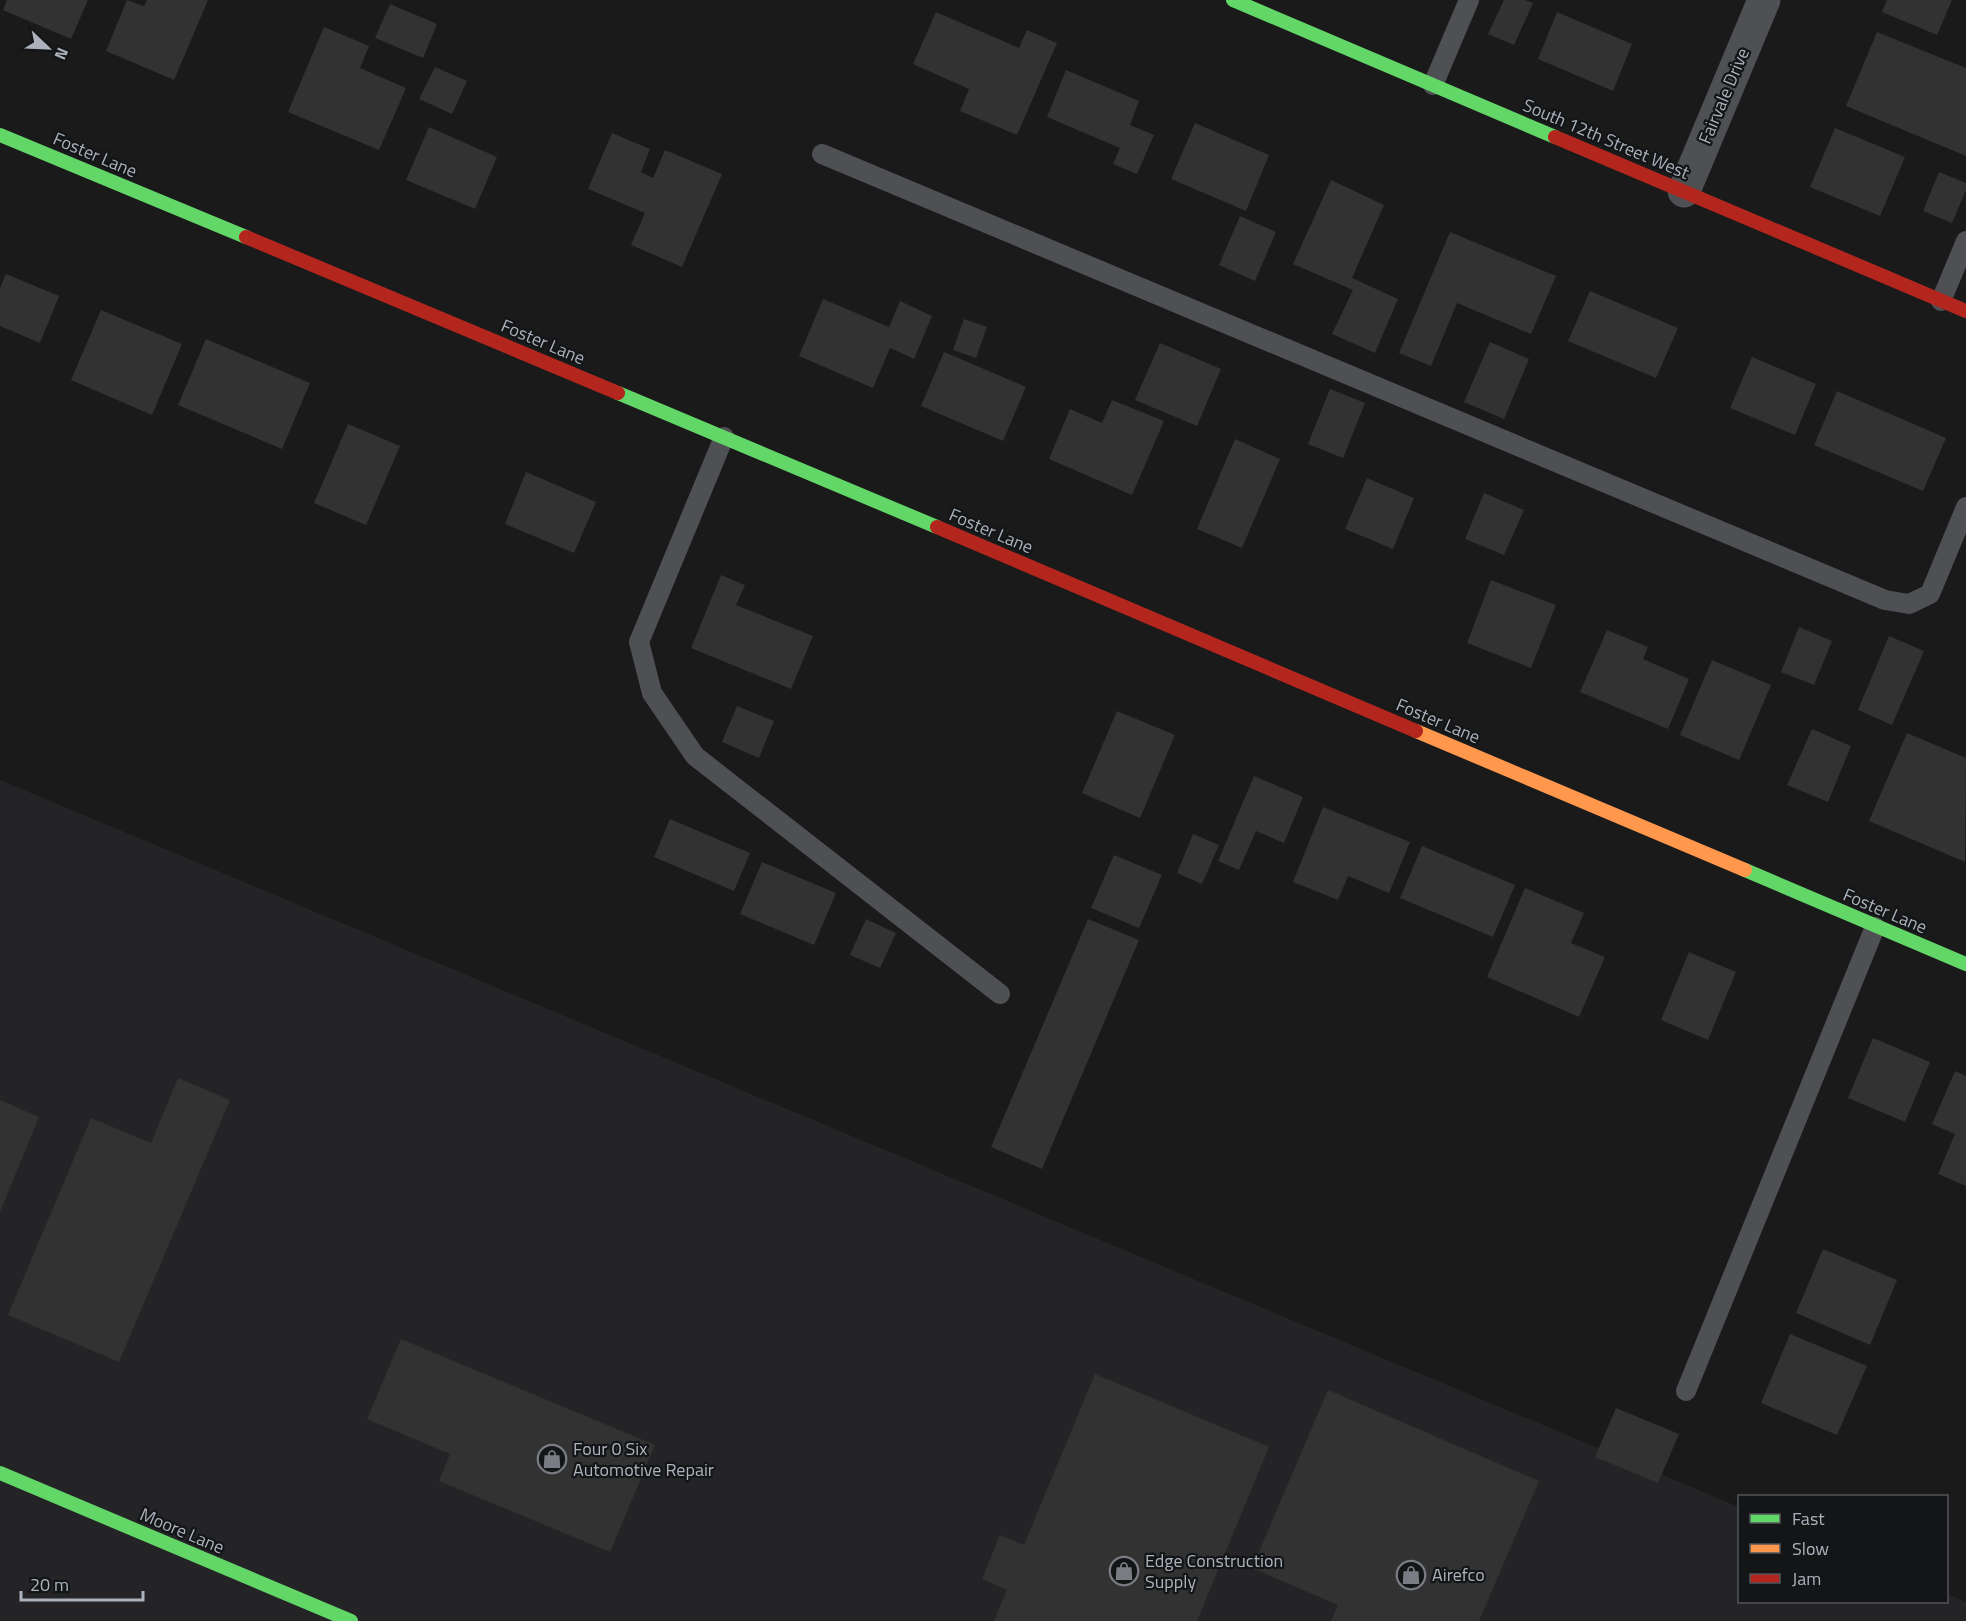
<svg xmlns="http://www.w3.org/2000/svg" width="1966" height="1621" font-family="'Titillium Web',sans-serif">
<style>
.built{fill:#242427}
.building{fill:#323233}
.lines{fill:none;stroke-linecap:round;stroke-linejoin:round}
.lane{stroke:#4e5054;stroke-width:20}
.street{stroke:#4e5054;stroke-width:33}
.fast{stroke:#63d668;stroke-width:14}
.slow{stroke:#ff974d;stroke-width:14}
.jam{stroke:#b3261e;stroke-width:14}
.labels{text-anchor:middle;stroke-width:4.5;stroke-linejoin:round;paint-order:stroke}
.street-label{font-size:18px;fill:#acb2bb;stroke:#141517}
.poi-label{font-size:18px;fill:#acb2bb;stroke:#141517;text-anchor:start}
</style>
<rect width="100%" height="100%" fill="#1a1a1b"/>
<path class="built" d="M0,780L1739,1507L1740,1602H1946L1947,1594L1966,1602V1621H0Z"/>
<g class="building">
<path d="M7,0H88L71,39L3,10Z"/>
<path d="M127,0L144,6L147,0H208L174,80L106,51Z"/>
<path d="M1504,0H1525L1533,3L1514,45L1488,34Z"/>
<path d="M1887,0H1952L1937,35L1882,12Z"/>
<path d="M390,4L437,24L423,58L375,38Z"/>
<path d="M936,12L1019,48L1027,30L1057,43L1017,135L960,111L969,89L913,64Z"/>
<path d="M1557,12L1632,44L1613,91L1538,59Z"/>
<path d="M324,27L369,46L360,68L406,88L379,150L288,112Z"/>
<path d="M1877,32L1966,68V156L1846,106Z"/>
<path d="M435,67L467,81L452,114L419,99Z"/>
<path d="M1066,70L1139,101L1130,125L1154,135L1137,174L1113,164L1120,148L1047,117Z"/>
<path d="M1195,123L1269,155L1246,211L1171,179Z"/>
<path d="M429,127L497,157L475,209L406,180Z"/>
<path d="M1835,128L1905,157L1880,216L1810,187Z"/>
<path d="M612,133L650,149L641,172L653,178L665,150L722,174L682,267L631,245L645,213L588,189Z"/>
<path d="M1939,172L1966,183V190L1952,223L1923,211Z"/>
<path d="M1331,180L1384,205L1352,278L1398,299L1375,353L1332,334L1353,290L1293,264Z"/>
<path d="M1240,216L1276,232L1255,281L1219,265Z"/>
<path d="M1450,232L1556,276L1531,334L1457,303L1431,366L1399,353Z"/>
<path d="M6,274L59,296L40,343L0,326V288Z"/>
<path d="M1590,291L1678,328L1656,378L1568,341Z"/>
<path d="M823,299L889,327L900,301L932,316L914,359L890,348L873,388L799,356Z"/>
<path d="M101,310L182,344L152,415L71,380Z"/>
<path d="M964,319L987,327L976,358L953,350Z"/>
<path d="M206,339L310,383L282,449L178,405Z"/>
<path d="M1490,342L1529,359L1504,419L1464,402Z"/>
<path d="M1160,343L1221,369L1197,426L1135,400Z"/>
<path d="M944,352L1026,387L1003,441L921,406Z"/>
<path d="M1752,357L1816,384L1795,435L1730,408Z"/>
<path d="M1330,389L1365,403L1343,458L1308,444Z"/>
<path d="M1837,391L1946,438L1923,491L1814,445Z"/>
<path d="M1112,400L1164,421L1132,495L1049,459L1070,409L1102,423Z"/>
<path d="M348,424L400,446L366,525L314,503Z"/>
<path d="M1235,439L1280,459L1242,548L1197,529Z"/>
<path d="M526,472L596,502L574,553L505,524Z"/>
<path d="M1367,478L1414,498L1393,549L1345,529Z"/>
<path d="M1484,493L1524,510L1504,555L1465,539Z"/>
<path d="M721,575L745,585L736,605L813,636L791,689L691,648Z"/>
<path d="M1491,580L1556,605L1531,668L1467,643Z"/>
<path d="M1799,627L1832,641L1814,685L1781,672Z"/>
<path d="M1607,630L1648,647L1643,659L1689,679L1668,729L1580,692Z"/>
<path d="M1889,636L1924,651L1892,725L1858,710Z"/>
<path d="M1712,660L1771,685L1739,760L1680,735Z"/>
<path d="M737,706L774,721L759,758L722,742Z"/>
<path d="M1117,711L1175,735L1140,818L1082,793Z"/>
<path d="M1812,729L1851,746L1828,802L1787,785Z"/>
<path d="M1907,733L1966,758L1965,862L1869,821Z"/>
<path d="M1254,776L1303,797L1284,843L1256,831L1239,870L1218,861Z"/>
<path d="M1323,807L1410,842L1389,893L1348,876L1338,900L1293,882Z"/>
<path d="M670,819L750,853L734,891L654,857Z"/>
<path d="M1193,834L1219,845L1202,884L1177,873Z"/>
<path d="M1422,846L1515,885L1493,937L1400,898Z"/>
<path d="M1114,855L1162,875L1139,928L1091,908Z"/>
<path d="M762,862L836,893L814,945L740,914Z"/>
<path d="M1525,888L1584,913L1571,943L1605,957L1579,1017L1487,977Z"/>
<path d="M866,919L896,933L880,968L850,955Z"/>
<path d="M1088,919L1139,940L1042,1169L991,1147Z"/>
<path d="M1689,952L1736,972L1708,1040L1661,1020Z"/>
<path d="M1873,1038L1930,1062L1905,1122L1848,1098Z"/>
<path d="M1955,1071L1966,1076V1186L1938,1174L1955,1134L1932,1124Z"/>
<path d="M178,1078L230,1100L119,1362L8,1315L91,1118L151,1143Z"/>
<path d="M0,1100L39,1117L0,1212Z"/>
<path d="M1823,1249L1897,1280L1870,1345L1796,1313Z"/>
<path d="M1790,1334L1867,1366L1837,1435L1761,1403Z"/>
<path d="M401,1339L655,1445L610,1552L439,1481L450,1454L367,1419Z"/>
<path d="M1095,1374L1269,1447L1197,1621H994L1007,1590L982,1579L1000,1535L1024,1545Z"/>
<path d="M1328,1390L1539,1481L1479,1621H1331L1338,1605L1252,1568Z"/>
<path d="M1616,1408L1679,1434L1658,1483L1595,1457Z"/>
</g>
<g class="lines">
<g class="lane">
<path d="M1433,85L1469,0"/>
<path d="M822,154L1885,600L1909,604L1930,594L1966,507"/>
<path d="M1941,301L1966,241"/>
<path d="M724,437L639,642L652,693L695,756L1000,994"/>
<path d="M1686,1391L1875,927"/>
</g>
<path class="street" d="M1684,191L1764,0"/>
<g class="fast">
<path d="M1233,0L1555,137"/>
<path d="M0,135L246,237"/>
<path d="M618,393L937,527"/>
<path d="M1745,870L1966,964"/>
<path d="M0,1473L351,1621"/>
</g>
<path class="slow" d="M1416,731L1745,870"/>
<g class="jam">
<path d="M1555,137L1966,311"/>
<path d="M246,237L618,393"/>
<path d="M937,527L1416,731"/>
</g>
</g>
<defs>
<g id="shop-ring" transform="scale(1.5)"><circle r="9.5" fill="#141517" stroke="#797d83" stroke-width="1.5"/><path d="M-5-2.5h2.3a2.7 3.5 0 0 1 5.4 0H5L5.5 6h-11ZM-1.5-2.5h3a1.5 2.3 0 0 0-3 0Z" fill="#797d83"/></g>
</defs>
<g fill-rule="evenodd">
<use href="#shop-ring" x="552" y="1459"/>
<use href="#shop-ring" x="1124" y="1571"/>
<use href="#shop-ring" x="1411" y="1575"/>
</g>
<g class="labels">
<g class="street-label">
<text transform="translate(1724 96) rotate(-67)" y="6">Fairvale Drive</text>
<text transform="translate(1606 139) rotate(23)" y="6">South 12th Street West</text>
<text transform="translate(95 155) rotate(23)" y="6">Foster Lane</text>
<text transform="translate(543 342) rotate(23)" y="6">Foster Lane</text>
<text transform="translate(991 531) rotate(23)" y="6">Foster Lane</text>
<text transform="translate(1438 721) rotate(23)" y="6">Foster Lane</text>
<text transform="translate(1885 911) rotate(23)" y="6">Foster Lane</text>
<text transform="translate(182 1531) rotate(23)" y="6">Moore Lane</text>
</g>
<g class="poi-label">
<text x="573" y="1455">Four 0 Six<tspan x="573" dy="21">Automotive Repair</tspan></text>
<text x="1145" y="1567">Edge Construction<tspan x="1145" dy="21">Supply</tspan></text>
<text x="1432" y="1581">Airefco</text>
</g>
</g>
<rect x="1738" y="1495" width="210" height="108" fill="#141517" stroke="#515459" stroke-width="1.5"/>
<rect x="1750" y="1514" width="30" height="9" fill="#63d668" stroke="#515459" stroke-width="1.5"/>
<text x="1792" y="1525" font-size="18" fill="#acb2bb">Fast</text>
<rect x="1750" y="1544" width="30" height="9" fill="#ff974d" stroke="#515459" stroke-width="1.5"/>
<text x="1792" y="1555" font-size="18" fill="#acb2bb">Slow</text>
<rect x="1750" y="1574" width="30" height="9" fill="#b3261e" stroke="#515459" stroke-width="1.5"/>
<text x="1792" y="1585" font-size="18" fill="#acb2bb">Jam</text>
<g transform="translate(48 48) rotate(113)" stroke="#141517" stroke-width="4.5" paint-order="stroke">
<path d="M0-4.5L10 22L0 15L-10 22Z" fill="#acb2bb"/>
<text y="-9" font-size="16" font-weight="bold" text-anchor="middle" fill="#acb2bb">N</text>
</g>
<path d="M21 1591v9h122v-9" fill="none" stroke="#acb2bb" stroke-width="3"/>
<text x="30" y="1591" font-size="18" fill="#acb2bb" stroke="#141517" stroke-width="4.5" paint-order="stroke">20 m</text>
</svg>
